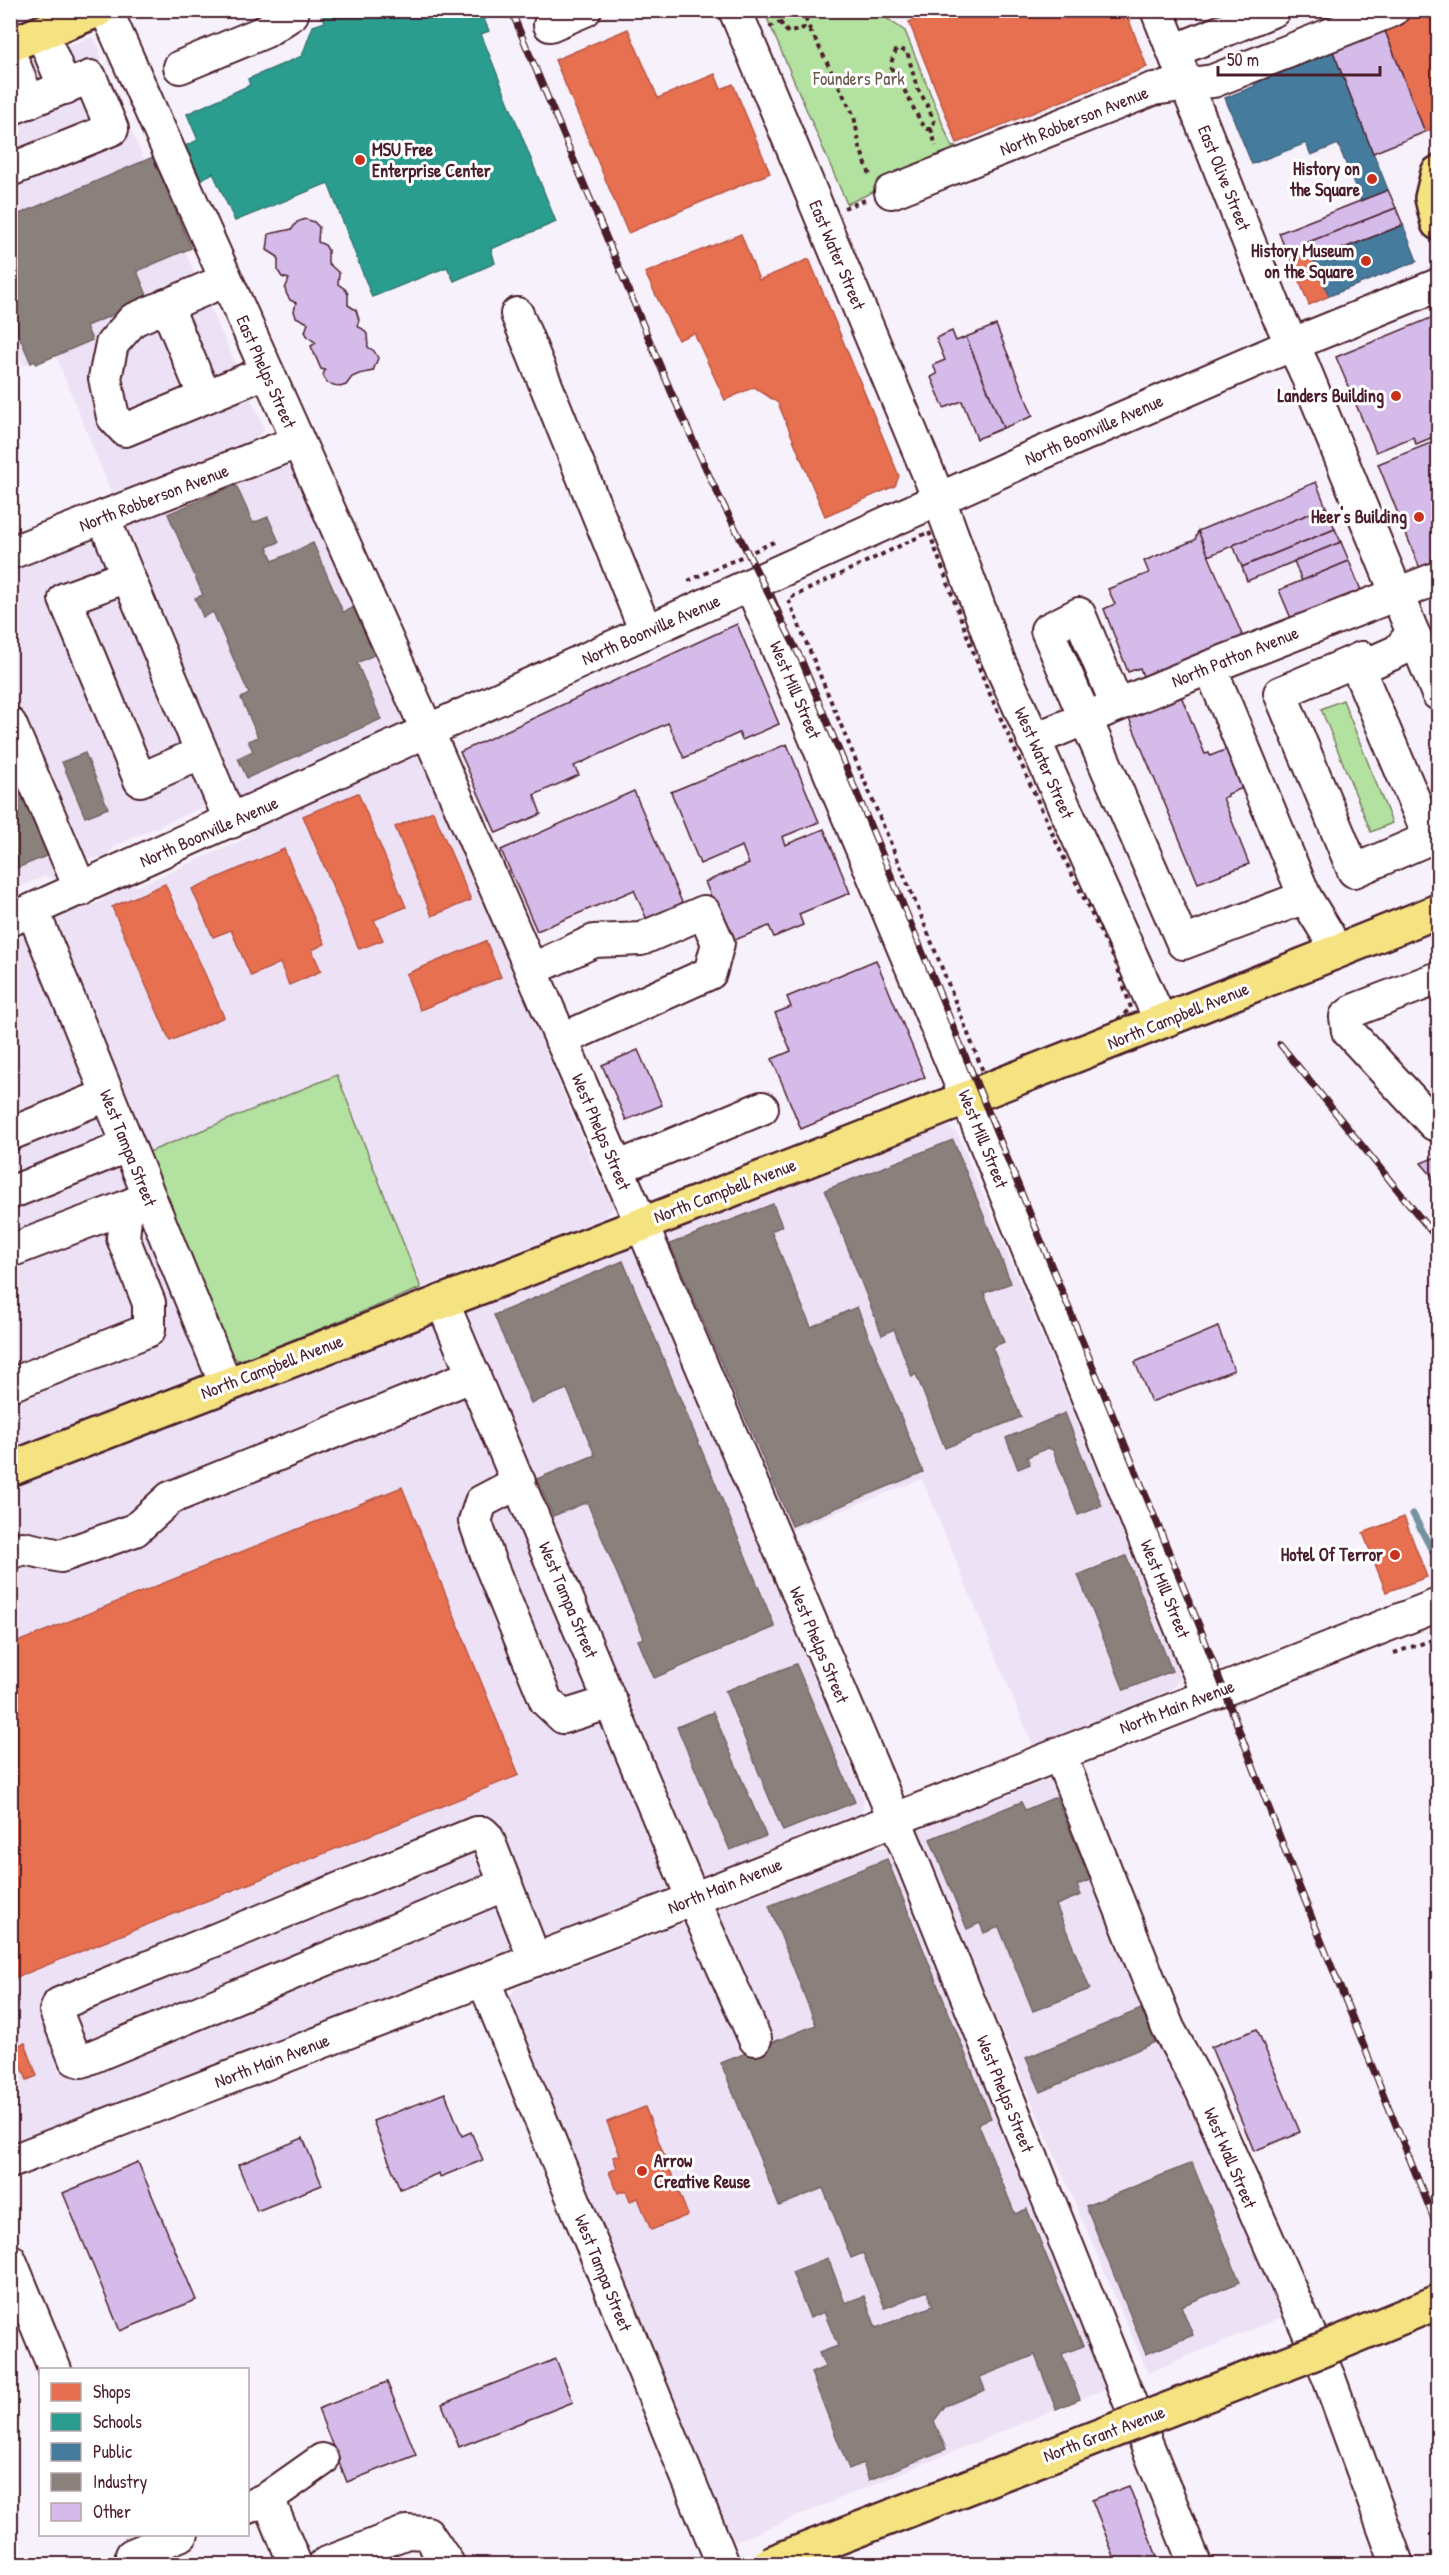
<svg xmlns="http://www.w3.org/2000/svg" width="1449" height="2575" font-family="'Patrick Hand',sans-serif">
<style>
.built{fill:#ede1f6}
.green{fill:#b2e1a0;stroke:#7e8066;stroke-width:1.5}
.shops{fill:#e76f51;stroke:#b85746;stroke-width:1.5}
.schools{fill:#2a9d8f;stroke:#347771;stroke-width:1.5}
.public{fill:#457b9d;stroke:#465f7b;stroke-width:1.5}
.industry{fill:#8a817c;stroke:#776464;stroke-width:1.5}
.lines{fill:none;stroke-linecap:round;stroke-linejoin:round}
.stream{stroke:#7492a0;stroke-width:7}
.building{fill:#d5bbe9;stroke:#4a1f2b;stroke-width:1.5}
.minor-casing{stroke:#4a1f2b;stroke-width:36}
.major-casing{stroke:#4a1f2b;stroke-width:38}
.path{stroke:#4a1f2b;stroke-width:4;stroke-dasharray:4.5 4.5;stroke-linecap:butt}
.minor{stroke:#fff;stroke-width:32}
.major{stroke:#f5e382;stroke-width:33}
.rail-casing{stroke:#4a1f2b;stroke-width:7}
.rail{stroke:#fff;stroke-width:4.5;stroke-dasharray:14;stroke-linecap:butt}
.major-bridge-casing{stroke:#4a1f2b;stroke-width:38;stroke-linecap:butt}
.major-bridge{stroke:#f5e382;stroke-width:33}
.poi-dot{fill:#c8321e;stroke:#fff;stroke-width:2}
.labels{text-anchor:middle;stroke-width:6;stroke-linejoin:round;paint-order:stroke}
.park-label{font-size:18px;fill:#69594e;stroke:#fff}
.street-label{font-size:18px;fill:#4a1f2b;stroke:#fff}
.poi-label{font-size:18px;font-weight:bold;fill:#4a1f2b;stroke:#fff;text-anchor:end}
</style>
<rect width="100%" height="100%" fill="#f7f1fb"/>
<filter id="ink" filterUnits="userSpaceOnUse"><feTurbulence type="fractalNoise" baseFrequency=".0167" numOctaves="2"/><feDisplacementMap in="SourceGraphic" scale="12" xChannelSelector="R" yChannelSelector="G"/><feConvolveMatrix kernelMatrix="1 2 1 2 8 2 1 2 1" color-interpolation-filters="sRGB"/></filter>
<g filter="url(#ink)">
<g class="built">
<path d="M92,37L95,39L100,50V61L265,430L249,443L113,497L56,356L36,364L34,361L24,365L10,334V68Z"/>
<path d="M282,463L286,465L296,476L405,719L392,730L241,797L234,798L228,796L116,845L108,855L95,859L88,858L84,855L69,815L47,788L11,698V568L273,464Z"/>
<path d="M10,742L61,876L56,879L45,876L11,891Z"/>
<path d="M415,753L425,760L511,969L515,970L528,998L526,1003L597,1175L609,1181L616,1200L615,1207L604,1218L421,1288L337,1075L149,1152L54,926L59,913L75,905L84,909L103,900L104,895L117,886H138L241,841L247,837L251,828Z"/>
<path d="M18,931L25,933L206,1369L198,1377L11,1450L10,933Z"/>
<path d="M940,1126L950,1127L958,1134L1182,1676L1170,1691L1033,1746L922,1479L787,1532L662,1239L667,1233Z"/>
<path d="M630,1248L638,1256L864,1798L862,1811L852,1820L703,1876L693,1875L462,1319L465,1309Z"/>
<path d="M424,1325L433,1326L441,1333L670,1884L665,1892L11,2145V1481Z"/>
<path d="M1048,1780L1057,1781L1197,2110L1289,2314L1148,2373L919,1838V1828Z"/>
<path d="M886,1847L892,1853L1112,2386L725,2546L509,2007V1996L515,1989L522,1986L875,1848Z"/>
</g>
<g class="green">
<path d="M764,11H876L905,31L952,147L956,146L959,152L847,204Z"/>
<path d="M1343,700L1392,823L1371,832L1321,709Z"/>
<path d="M337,1075L421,1288L246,1359L237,1360L231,1353L149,1152Z"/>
</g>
<g class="shops">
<path d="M939,10H1125L1147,67L957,143L909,22Z"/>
<path d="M1325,10H1361L1330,23Z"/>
<path d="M1422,10H1438V127L1425,132L1383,26Z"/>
<path d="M628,29L658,98L715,74L721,89L733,84L770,173L628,233L555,60Z"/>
<path d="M741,234L759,280L809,259L899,476L895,486L825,516L778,403L754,387L725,400L694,333L678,340L645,273Z"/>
<path d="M1308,244L1329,296L1309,305L1288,253Z"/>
<path d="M358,793L406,907L374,920L383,940L359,949L303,816Z"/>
<path d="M433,811L471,900L432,916L395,827Z"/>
<path d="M284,849L325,944L312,950L321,971L289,985L280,963L251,976L231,930L213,937L192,889Z"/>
<path d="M165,884L224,1017L170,1041L112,907Z"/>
<path d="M486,941L501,977L420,1010L406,974Z"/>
<path d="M402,1487L519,1775L10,1980V1645Z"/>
<path d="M1404,1517L1427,1577L1386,1592L1363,1533Z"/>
<path d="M25,2043L37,2076L27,2080L14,2047Z"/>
<path d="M645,2107L688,2215L651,2230L638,2198L630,2201L626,2190L618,2193L609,2172L617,2168L613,2157L620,2155L607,2122Z"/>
</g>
<path class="schools" d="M321,10H480L489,31L481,34L556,222L491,249L495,263L454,281L447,267L372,297L328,183L235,221L213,173L198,181L183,147L198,140L187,114L250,85L248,79L302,56L313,26L325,22Z"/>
<g class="public">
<path d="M1331,46L1388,190L1361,201L1338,144L1311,155L1306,143L1252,164L1225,98L1255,86L1252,78Z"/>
<path d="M1403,225L1417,261L1329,296L1314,260Z"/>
</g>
<g class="industry">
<path d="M153,157L191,248L137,271L149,300L86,326L92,340L36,364L35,361L31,363L10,315V218Z"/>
<path d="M236,485L253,523L268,517L279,542L267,547L273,561L313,543L343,612L355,607L376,654L357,663L381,719L247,778L238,758L253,751L248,741L258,737L241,698L249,694L213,612L203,617L195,598L203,595L168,514Z"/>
<path d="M85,753L108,808L85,817L62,762Z"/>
<path d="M10,757L51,854L10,871Z"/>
<path d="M953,1140L1011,1283L984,1293L1004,1342L992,1347L1021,1417L945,1448L916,1374L912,1377L894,1329L882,1335L825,1190Z"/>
<path d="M773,1204L782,1226L771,1231L811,1327L857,1307L923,1472L792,1526L670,1244Z"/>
<path d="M623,1261L775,1627L654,1678L638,1640L644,1638L587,1502L553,1516L537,1479L595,1455L567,1389L531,1403L494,1315Z"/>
<path d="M1065,1413L1102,1506L1078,1515L1053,1450L1048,1448L1027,1457L1030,1464L1018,1469L1006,1438Z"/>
<path d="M1126,1556L1172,1671L1124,1690L1078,1575Z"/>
<path d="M796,1664L855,1802L783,1831L725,1691Z"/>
<path d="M713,1712L766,1836L730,1850L677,1727Z"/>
<path d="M1056,1797L1090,1880L1077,1885L1081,1895L1056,1905L1090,1989L1033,2011L999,1927L984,1933L980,1923L967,1929L930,1839L1021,1802L1025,1810Z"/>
<path d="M887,1859L991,2118L978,2123L1015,2214L1027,2209L1083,2346L1062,2354L1080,2399L1056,2409L1035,2355L980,2377L985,2390L945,2406L934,2421L946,2449L869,2480L863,2463L849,2469L811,2373L825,2367L819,2353L838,2346L824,2312L810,2318L792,2272L828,2258L845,2303L864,2296L876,2328L933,2306L927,2291L885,2308L863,2253L851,2258L823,2188L779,2206L721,2063L816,2025L769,1906Z"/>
<path d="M1141,2009L1155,2042L1041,2092L1026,2058Z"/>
<path d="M1192,2163L1240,2282L1181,2306L1193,2335L1146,2354L1086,2206Z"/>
</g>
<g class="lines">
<path class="stream" d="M1413,1514L1438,1562"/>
</g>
<g class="building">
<path d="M1383,26L1425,132L1373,153L1331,46Z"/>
<path d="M1388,190L1396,208L1286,251L1279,233Z"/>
<path d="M1396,208L1403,225L1318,258L1311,241Z"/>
<path d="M305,219L314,222L319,227L318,242L325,245L328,250V263L339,273L338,284L345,289L348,294V305L356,310L359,320L357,326L363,329L367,334L368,347L374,351L378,358L373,371L359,374L352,377L346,385L340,387L327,383L323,375L325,370L321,369L311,346L316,343L308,337L305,332L308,323L296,317L294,311L296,303L290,300L287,295L285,289L289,279L282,277L278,271V257L267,250L269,234L292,229L297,222Z"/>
<path d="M1438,315V435L1416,444L1413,437L1376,452L1336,357Z"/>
<path d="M996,325L1033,416L1003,428L966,337Z"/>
<path d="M952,331L956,341L966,337L1003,428L977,439L962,401L944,408L931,377L937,374L933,365L945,360L936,338Z"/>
<path d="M1438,440V569L1423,576L1378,464Z"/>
<path d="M1316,482L1326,507L1208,556L1198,531Z"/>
<path d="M1326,507L1335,529L1242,567L1233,545Z"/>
<path d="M1335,529L1341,542L1247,581L1242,567Z"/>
<path d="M1198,531L1246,644L1146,685L1140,668L1128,672L1104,609L1115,604L1108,589L1149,573L1144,561L1195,540Z"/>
<path d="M1341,542L1349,561L1302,581L1294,561Z"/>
<path d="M1349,561L1363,595L1293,623L1279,590Z"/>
<path d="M737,624L779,724L742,740L739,733L684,758L668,723L574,766L579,775L534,795L541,814L496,833L460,752Z"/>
<path d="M1179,691L1205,754L1209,753L1210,756L1230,748L1245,787L1228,794V796L1223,798L1249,864L1198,883L1126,711Z"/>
<path d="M787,744L819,822L782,837L785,845L824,829L850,893L799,914L803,925L774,937L769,926L730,942L705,882L749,864L742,846L700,864L671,792Z"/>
<path d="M634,791L684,907L648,922L634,890L537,931L501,850Z"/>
<path d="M876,960L925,1077L801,1129L772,1059L791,1051L775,1013L791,1007L787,997Z"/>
<path d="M638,1050L662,1105L626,1120L602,1065Z"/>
<path d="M1438,1156V1183L1421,1163Z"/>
<path d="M1218,1327L1234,1370L1151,1402L1135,1362Z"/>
<path d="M1257,2029L1300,2132L1254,2151L1211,2047Z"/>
<path d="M445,2093L462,2136L471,2132L483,2160L440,2177L439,2173L400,2189L373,2121Z"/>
<path d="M303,2138L322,2185L257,2211L238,2165Z"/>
<path d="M138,2162L196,2300L120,2331L63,2193Z"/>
<path d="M556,2359L573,2402L459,2447L442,2404Z"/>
<path d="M387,2382L416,2455L347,2482L318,2409Z"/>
<path d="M1129,2486L1160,2564H1117L1092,2500Z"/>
</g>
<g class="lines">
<g class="minor-casing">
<g id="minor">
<path d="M106,10L428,732L641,1223L914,1865L1195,2564"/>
<path d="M735,10L939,499L997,657L1161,1022"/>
<path d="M1157,10L1277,313L1303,366L1438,694"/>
<path d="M550,25L585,10"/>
<path d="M42,33L65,88"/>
<path d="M1174,51L1274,10"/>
<path d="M10,55L29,102"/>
<path d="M180,67L264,32L292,14L293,10"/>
<path d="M10,109L90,77L112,129L10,170"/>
<path d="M891,192L1153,89L1213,81L1393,10"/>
<path d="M226,280L133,320L112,344L105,378L113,417L125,430L266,372"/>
<path d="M166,305L205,397"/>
<path d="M517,314L646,632"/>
<path d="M103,517L231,822"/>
<path d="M10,553L297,442"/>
<path d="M127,576L65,599L140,780L201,753"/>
<path d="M751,585L976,1120L1208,1695"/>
<path d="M1362,658L1371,663L1398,651L1407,640L1415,637"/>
<path d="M1355,661L1430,838L1354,871L1280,693L1362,658"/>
<path d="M1210,667L1305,897"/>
<path d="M1117,705L1079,614L1047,630L1183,943L1305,897L1327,933L1335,953"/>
<path d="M10,724L81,890"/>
<path d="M1033,740L1210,667L1438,578"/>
<path d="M33,911L226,1385"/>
<path d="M10,920L1021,462L1293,344L1438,285"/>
<path d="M531,970L594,941L641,939L704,912L718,943L710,973L561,1040"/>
<path d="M1438,978L1355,1010L1346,1017L1348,1031L1434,1124L1438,1122"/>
<path d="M10,1134L107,1095"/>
<path d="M617,1168L762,1108"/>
<path d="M10,1193L127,1146"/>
<path d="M10,1251L126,1207"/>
<path d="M442,1301L693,1899L755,2039"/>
<path d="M10,1385L149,1330V1303L123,1238L126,1207L148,1197"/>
<path d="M519,1482L481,1502L475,1521L489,1561L546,1701L563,1717L611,1702"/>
<path d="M10,1553L23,1548L61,1556L135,1530L170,1498L474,1375"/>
<path d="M1059,1753L1168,2028L1202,2091L1329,2378L1397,2564"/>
<path d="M506,1884L82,2061L75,2059L56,2011L59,2004L476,1833H483L487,1837L535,1960"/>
<path d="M484,1981L723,2564"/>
<path d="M10,2162L693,1899L1438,1605"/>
<path d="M10,2260L55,2370"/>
<path d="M268,2498L295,2564"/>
<path d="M248,2507L268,2498L322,2460"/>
<path d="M132,2555L182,2534"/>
<path d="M325,2564L407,2532L427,2533L448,2564"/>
</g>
</g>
<g class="major-casing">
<g id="major">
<path d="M10,45L98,10"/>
<path d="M1438,173L1432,198L1438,223"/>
<path d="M10,1469C487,1284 964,1102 1438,911"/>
</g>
</g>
<g class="path">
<path d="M802,10L811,32"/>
<path d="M780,22L788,33L804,28L812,33L854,116L860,148L871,178"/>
<path d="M769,27L780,22V10"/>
<path d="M931,129H926C918,118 913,107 907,95C897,76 884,71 897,49L907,51L917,88L927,104L934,122L931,129L936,146"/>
<path d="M844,208L868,199"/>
<path d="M929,532L984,681L1058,846L1116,963L1131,1008L1116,1021L984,1074L922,918L788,599Z"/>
<path d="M688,581L774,542"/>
<path d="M1394,1653L1438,1638"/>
</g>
<use href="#minor" class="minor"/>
<use href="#major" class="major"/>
<g class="rail-casing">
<g id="rail">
<path d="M511,10L672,394L712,482L801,659L890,873L1199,1625L1293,1871L1438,2229"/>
<path d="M1280,1044L1438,1240"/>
</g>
</g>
<use href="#rail" class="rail"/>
<g class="major-bridge-casing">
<path id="major-bridge" d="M769,2564L1319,2351L1438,2302"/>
</g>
<use href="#major-bridge" class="major-bridge"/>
</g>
</g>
<g class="poi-dot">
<circle cx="360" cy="160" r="6"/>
<circle cx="1372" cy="179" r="6"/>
<circle cx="1366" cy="261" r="6"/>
<circle cx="1396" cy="396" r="6"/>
<circle cx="1419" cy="517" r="6"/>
<circle cx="1395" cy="1555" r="6"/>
<circle cx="642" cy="2171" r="6"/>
</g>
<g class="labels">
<g class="park-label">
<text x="859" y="85">Founders Park</text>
</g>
<g class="street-label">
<text transform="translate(1074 121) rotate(-22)" y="6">North Robberson Avenue</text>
<text transform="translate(1224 178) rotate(68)" y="6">East Olive Street</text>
<text transform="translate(837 255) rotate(67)" y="6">East Water Street</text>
<text transform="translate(266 372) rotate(66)" y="6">East Phelps Street</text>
<text transform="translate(1094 430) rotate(-24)" y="6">North Boonville Avenue</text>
<text transform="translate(154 498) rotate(-21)" y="6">North Robberson Avenue</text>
<text transform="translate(651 630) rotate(-24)" y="6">North Boonville Avenue</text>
<text transform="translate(1235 657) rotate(-22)" y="6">North Patton Avenue</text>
<text transform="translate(795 690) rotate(67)" y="6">West Mill Street</text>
<text transform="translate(1044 763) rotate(66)" y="6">West Water Street</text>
<text transform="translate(209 832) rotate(-24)" y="6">North Boonville Avenue</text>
<text transform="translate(1178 1016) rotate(-22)" y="6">North Campbell Avenue</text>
<text transform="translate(601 1132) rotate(67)" y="6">West Phelps Street</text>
<text transform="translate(983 1139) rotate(68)" y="6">West Mill Street</text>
<text transform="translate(128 1148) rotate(68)" y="6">West Tampa Street</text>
<text transform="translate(725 1191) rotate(-21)" y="6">North Campbell Avenue</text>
<text transform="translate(272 1367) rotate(-21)" y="6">North Campbell Avenue</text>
<text transform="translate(1165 1589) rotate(68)" y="6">West Mill Street</text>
<text transform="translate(568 1600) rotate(67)" y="6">West Tampa Street</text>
<text transform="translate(819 1645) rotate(67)" y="6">West Phelps Street</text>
<text transform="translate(1177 1707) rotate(-21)" y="6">North Main Avenue</text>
<text transform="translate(725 1886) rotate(-22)" y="6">North Main Avenue</text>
<text transform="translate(272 2061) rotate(-21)" y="6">North Main Avenue</text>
<text transform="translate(1005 2094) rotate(68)" y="6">West Phelps Street</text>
<text transform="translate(1230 2158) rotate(67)" y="6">West Wall Street</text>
<text transform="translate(603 2273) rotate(68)" y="6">West Tampa Street</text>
<text transform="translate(1104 2434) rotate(-21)" y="6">North Grant Avenue</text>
</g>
<g class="poi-label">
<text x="372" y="156" text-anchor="start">MSU Free<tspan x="372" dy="21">Enterprise Center</tspan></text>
<text x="1360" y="175">History on<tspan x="1360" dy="21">the Square</tspan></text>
<text x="1354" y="257">History Museum<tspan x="1354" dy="21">on the Square</tspan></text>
<text x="1384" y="402">Landers Building</text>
<text x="1407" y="523">Heer's Building</text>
<text x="1383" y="1561">Hotel Of Terror</text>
<text x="654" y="2167" text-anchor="start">Arrow<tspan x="654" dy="21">Creative Reuse</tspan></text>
</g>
</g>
<rect width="1449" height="2575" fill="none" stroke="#fff" stroke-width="36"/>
<rect x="18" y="18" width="1413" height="2539" fill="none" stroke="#4a1f2b" stroke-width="2" filter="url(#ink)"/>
<rect x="39" y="2368" width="210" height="168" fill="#ffffff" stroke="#b7a5aa" stroke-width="1.5"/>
<rect x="51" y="2383" width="30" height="18" fill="#e76f51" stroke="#b7a5aa" stroke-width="1.5"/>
<text x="93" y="2398" font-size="18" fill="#4a1f2b">Shops</text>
<rect x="51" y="2413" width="30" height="18" fill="#2a9d8f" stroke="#b7a5aa" stroke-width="1.5"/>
<text x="93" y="2428" font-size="18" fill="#4a1f2b">Schools</text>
<rect x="51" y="2443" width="30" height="18" fill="#457b9d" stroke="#b7a5aa" stroke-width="1.5"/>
<text x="93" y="2458" font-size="18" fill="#4a1f2b">Public</text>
<rect x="51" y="2473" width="30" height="18" fill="#8a817c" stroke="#b7a5aa" stroke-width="1.5"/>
<text x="93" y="2488" font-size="18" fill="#4a1f2b">Industry</text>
<rect x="51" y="2503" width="30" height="18" fill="#d5bbe9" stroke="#b7a5aa" stroke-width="1.5"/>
<text x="93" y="2518" font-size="18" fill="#4a1f2b">Other</text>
<path d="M1218 66v9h162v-9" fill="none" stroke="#4a1f2b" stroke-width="3"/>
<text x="1227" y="66" font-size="18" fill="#4a1f2b" stroke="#ffffff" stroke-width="4.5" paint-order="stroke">50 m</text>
</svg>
